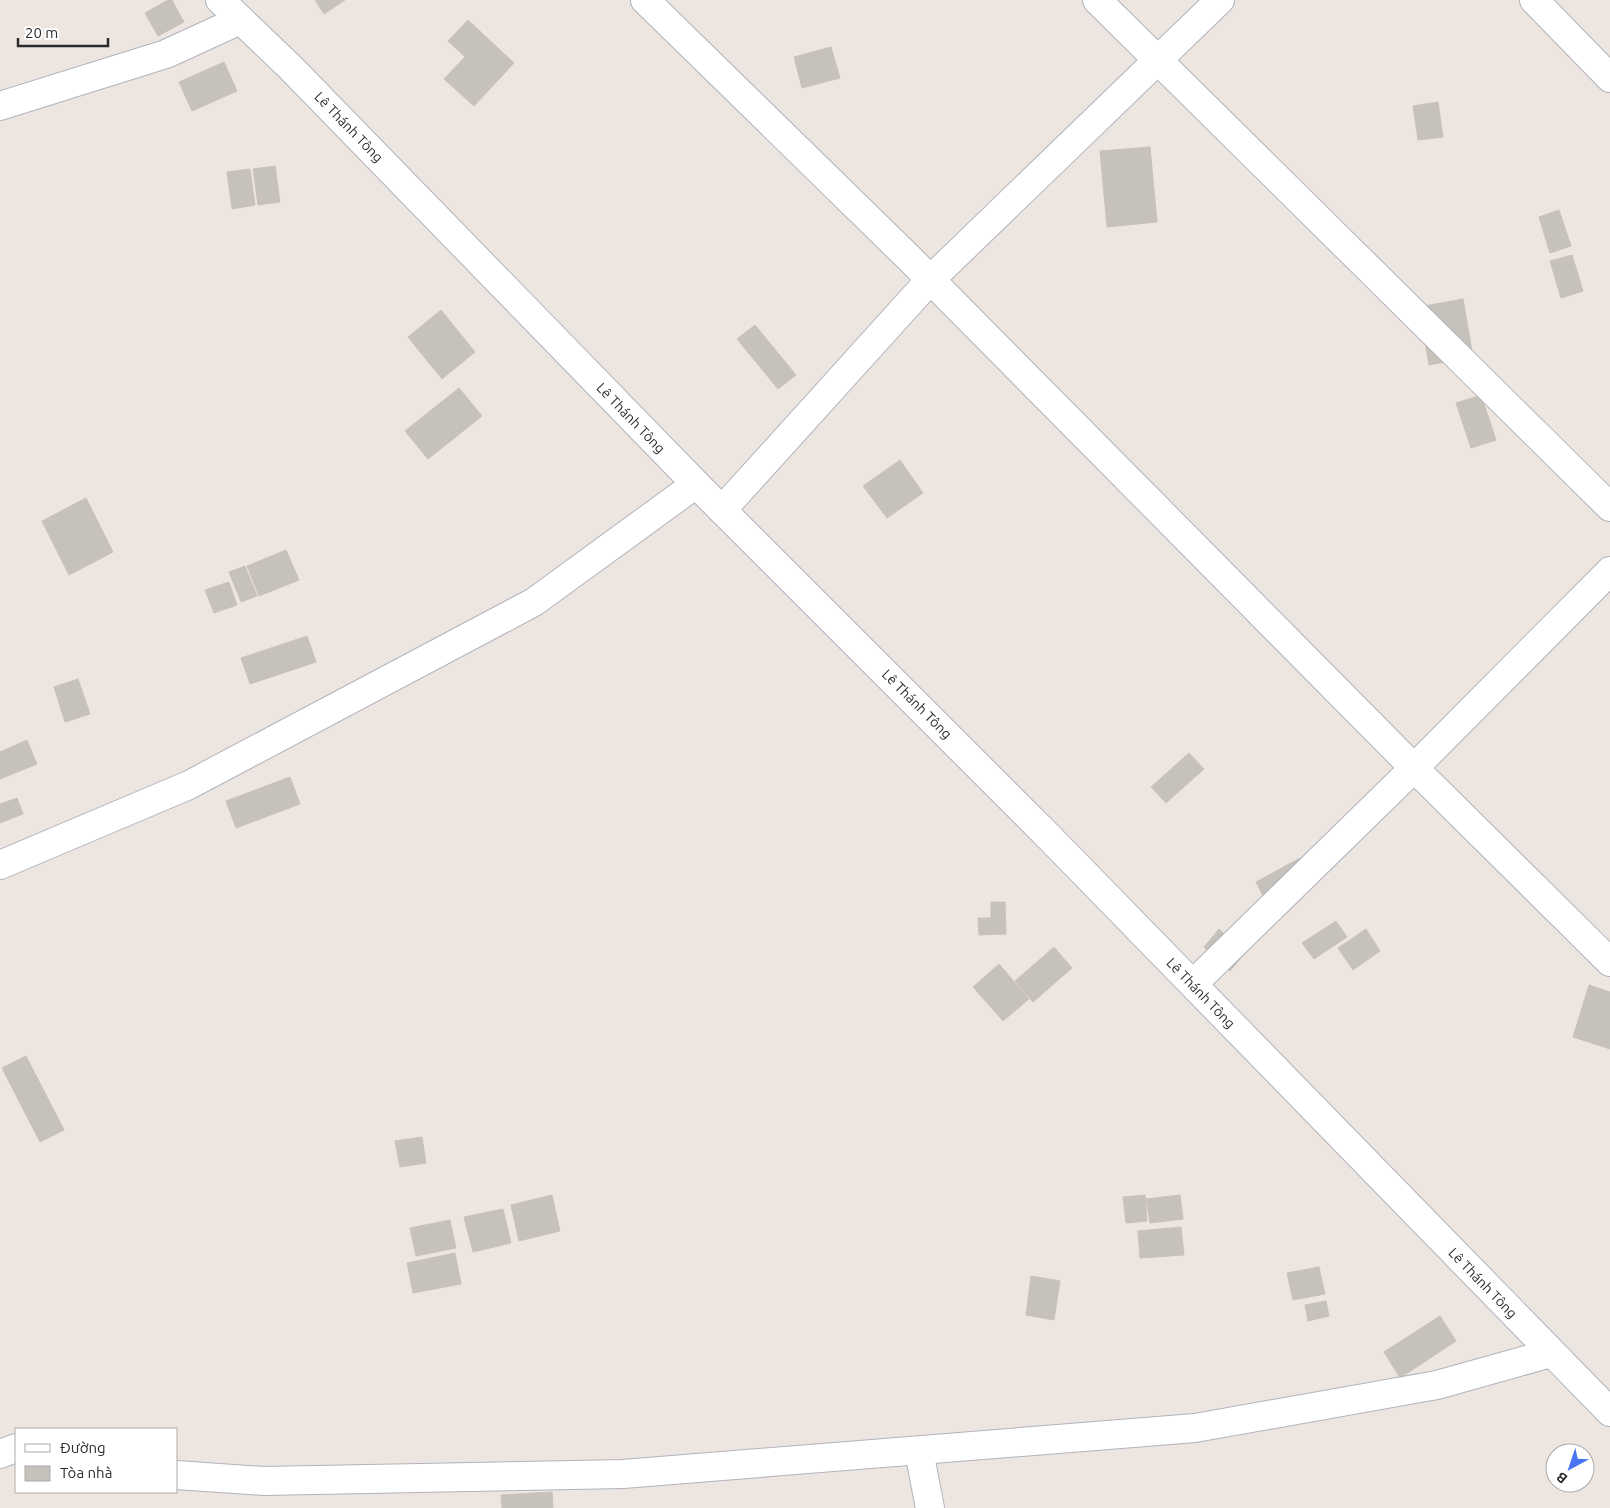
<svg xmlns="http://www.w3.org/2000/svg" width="1610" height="1508" font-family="Ubuntu,sans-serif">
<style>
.building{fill:#c6c1bb;stroke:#c9c2b9}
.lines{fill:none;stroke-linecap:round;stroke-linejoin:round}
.minor-casing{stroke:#b0b3bc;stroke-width:30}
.tertiary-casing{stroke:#b0b3bc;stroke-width:30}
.minor{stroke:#fff;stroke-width:28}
.tertiary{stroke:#fff;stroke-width:28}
.labels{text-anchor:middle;stroke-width:4.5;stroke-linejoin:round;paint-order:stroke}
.street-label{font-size:14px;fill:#2c2c2c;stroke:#fff}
</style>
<rect width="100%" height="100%" fill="#ede6e0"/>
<g class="building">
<path d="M168,0H172L184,22L158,36L145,13Z"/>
<path d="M315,0H345L324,14Z"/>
<path d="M468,20L514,63L474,106L444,79L465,57L448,41Z"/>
<path d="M831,47L840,78L802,88L794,57Z"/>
<path d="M224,62L237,91L192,111L179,82Z"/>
<path d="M1438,102L1443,137L1418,140L1413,106Z"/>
<path d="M1150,147L1157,222L1107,227L1100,151Z"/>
<path d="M275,166L280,202L258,205L253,169Z"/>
<path d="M250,169L255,205L232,209L227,172Z"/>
<path d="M1559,210L1571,246L1550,253L1539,217Z"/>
<path d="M1572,255L1583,291L1561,298L1550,261Z"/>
<path d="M1463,299L1473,357L1429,365L1419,307Z"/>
<path d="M441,310L475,352L442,379L408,337Z"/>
<path d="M755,325L796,375L778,389L737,339Z"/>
<path d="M459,388L482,416L428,459L405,431Z"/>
<path d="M1481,395L1496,440L1471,448L1456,403Z"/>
<path d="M900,460L923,493L887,518L863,486Z"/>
<path d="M86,498L113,552L69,575L42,521Z"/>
<path d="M286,550L299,580L259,596L247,566Z"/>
<path d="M245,566L257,596L241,602L229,572Z"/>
<path d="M229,582L237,605L214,613L205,590Z"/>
<path d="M307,636L316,662L250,684L241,658Z"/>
<path d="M78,679L90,714L65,722L54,687Z"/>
<path d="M27,740L37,764L0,779V752Z"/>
<path d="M1189,753L1204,769L1166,803L1151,787Z"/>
<path d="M290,777L300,804L236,828L226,801Z"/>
<path d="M17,798L23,814L0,823V804Z"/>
<path d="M1300,858L1314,882L1268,906L1256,882Z"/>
<path d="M991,902H1005L1006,934L979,935L978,918H991Z"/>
<path d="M1336,921L1347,937L1314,959L1302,943Z"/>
<path d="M1219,929L1245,953L1230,971L1204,947Z"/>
<path d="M1366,929L1380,951L1353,970L1338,948Z"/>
<path d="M1054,947L1072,968L1033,1002L1015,981Z"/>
<path d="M999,964L1029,999L1003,1021L973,987Z"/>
<path d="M1589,985L1610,992V1049L1573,1037Z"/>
<path d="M26,1056L64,1130L40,1142L2,1068Z"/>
<path d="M422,1137L426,1163L400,1167L395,1141Z"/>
<path d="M552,1195L560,1231L519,1241L511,1205Z"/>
<path d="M1145,1195L1147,1221L1126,1223L1123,1197Z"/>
<path d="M1180,1195L1183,1219L1150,1223L1146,1199Z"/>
<path d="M503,1209L511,1243L473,1252L464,1217Z"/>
<path d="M450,1220L456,1248L416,1256L410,1228Z"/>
<path d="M1181,1227L1184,1255L1140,1258L1138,1231Z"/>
<path d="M455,1253L461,1284L413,1293L407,1263Z"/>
<path d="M1319,1267L1325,1294L1293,1300L1287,1273Z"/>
<path d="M1031,1276L1060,1281L1054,1320L1026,1315Z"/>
<path d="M1326,1301L1329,1316L1308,1321L1305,1305Z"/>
<path d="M1440,1316L1456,1341L1400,1378L1384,1352Z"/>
<path d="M552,1492L553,1508H502L501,1495Z"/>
</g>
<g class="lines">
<g class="minor-casing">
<g id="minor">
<path d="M645,0L909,258L1414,768L1610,962"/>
<path d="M1097,0L1610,507"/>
<path d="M1534,0L1610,78"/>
<path d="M0,106L166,54L240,20"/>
<path d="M722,510L930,280L1220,0"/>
<path d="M0,865L189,785L534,602L696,484"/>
<path d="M1193,984L1414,768L1610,571"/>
<path d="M919,1451L930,1508"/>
<path d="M0,1454L16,1448"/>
<path d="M176,1475L264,1481L623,1474L1195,1428L1437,1385L1551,1353"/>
</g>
</g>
<g class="tertiary-casing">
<path id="tertiary" d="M220,0L291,68L696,484L1050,838L1610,1412"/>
</g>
<use href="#minor" class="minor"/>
<use href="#tertiary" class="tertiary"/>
</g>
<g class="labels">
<g class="street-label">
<text transform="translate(349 127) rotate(46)" y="5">Lê Thánh Tông</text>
<text transform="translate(631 418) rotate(46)" y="5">Lê Thánh Tông</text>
<text transform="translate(917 704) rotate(45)" y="5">Lê Thánh Tông</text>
<text transform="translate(1201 993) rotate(46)" y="5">Lê Thánh Tông</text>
<text transform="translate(1483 1283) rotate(46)" y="5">Lê Thánh Tông</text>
</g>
</g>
<rect x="15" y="1428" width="162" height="65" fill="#ffffff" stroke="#ababab"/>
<rect x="25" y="1444" width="25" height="8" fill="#ffffff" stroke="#ababab"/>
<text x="60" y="1453" font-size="15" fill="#2c2c2c">Đường</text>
<rect x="25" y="1466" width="25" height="15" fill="#c6c1bb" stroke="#ababab"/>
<text x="60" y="1478" font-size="15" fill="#2c2c2c">Tòa nhà</text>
<g transform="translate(1570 1468) rotate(220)"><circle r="24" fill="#ffffff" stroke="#ababab"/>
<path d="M0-4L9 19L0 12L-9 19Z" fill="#4874f2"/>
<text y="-8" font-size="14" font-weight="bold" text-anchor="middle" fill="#2c2c2c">B</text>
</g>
<path d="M18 38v8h90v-8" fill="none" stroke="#2c2c2c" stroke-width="2.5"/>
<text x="25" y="38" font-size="15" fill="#2c2c2c" stroke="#ffffff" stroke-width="4" paint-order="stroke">20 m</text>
</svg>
